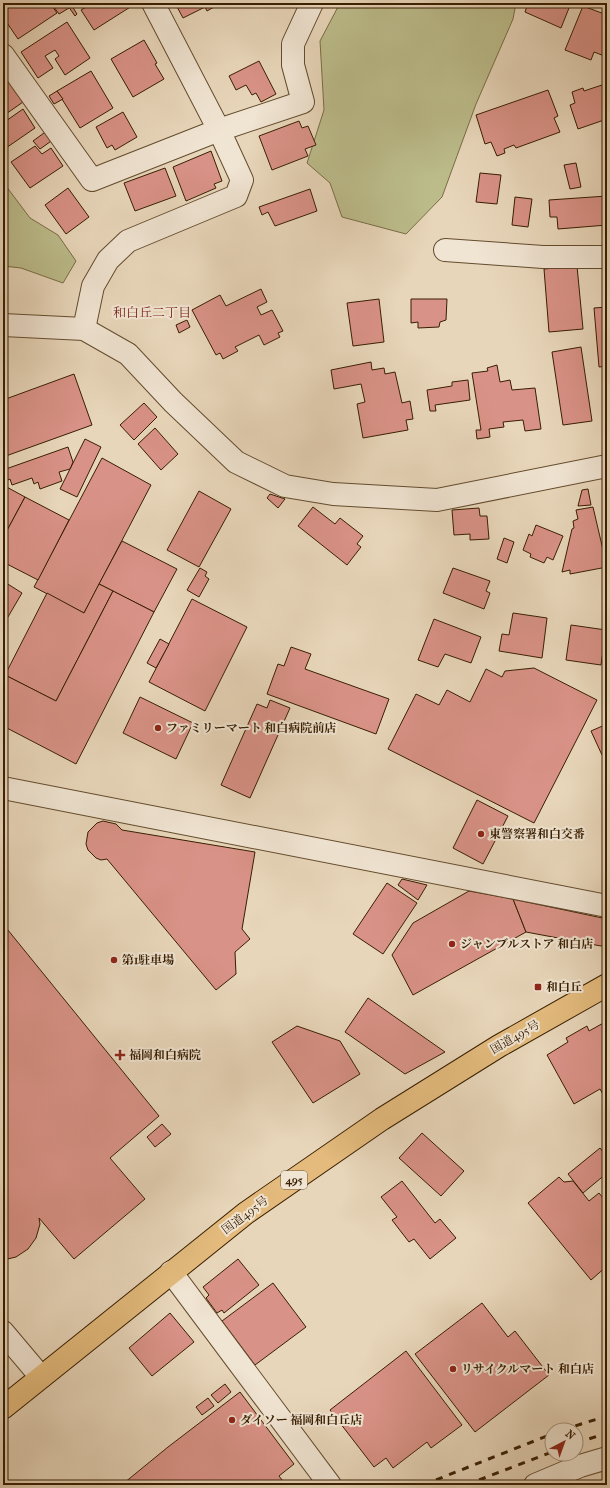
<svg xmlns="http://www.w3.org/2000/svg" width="610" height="1488" font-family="'IM FELL French Canon','Noto Serif JP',serif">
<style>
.green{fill:#bcbc8b;stroke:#7a6d46}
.building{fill:#d99287;stroke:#381e00}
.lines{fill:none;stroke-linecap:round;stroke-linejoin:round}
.minor-casing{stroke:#644c2e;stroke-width:24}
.tertiary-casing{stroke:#644c2e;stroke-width:24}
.trunk-casing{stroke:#381e00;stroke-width:24}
.minor{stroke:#f0e4d2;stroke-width:22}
.tertiary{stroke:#f0e4d2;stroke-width:22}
.trunk{stroke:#e4bb7d;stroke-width:22}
.rail{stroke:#381e00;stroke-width:3;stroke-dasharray:7 7;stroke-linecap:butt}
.poi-dot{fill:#8f2418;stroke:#f0e4d2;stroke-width:1.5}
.labels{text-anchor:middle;stroke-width:4;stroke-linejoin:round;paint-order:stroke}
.shield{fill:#f0e4d2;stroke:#6f593f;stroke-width:1}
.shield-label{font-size:11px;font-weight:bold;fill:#381e00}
.poi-label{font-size:12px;font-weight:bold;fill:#381e00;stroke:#f0e4d2;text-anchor:start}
.street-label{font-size:12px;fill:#381e00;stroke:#f0e4d2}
.neighbourhood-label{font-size:13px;fill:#7a1f14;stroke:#f0e4d2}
</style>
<rect width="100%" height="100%" fill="#e8d6ba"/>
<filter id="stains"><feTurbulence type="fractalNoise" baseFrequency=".005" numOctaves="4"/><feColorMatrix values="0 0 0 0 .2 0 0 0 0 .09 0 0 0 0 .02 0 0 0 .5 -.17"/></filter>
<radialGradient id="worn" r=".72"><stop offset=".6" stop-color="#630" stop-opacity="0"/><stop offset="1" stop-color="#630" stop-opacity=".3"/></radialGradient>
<g class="green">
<path d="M340,3H516L513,19L476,104L442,197L406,234L342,217L330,183L307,163L324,110L320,41Z"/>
<path d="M3,182L30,218L58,235L76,261L63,283L21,268L3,266Z"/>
</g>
<g class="building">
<path d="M3,3H50L57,13L18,39L3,17Z"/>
<path d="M51,3H65L69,8L59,14Z"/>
<path d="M66,3H73L72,6L77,14L75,16Z"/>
<path d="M93,3H134L135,4L94,30L81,10Z"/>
<path d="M175,3H221L207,11L205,7L183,18Z"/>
<path d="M528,3H571L561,28L525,12Z"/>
<path d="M583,6L607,15V57L594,52L591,60L565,50Z"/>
<path d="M67,22L90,58L65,75L55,59L59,56L55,50L45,56L53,68L38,78L21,52Z"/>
<path d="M144,40L157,63L155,64L164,79L133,97L111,59Z"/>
<path d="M259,61L276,94L261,102L256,93L252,95L246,85L236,90L229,76Z"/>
<path d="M91,71L113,108L80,128L57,91Z"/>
<path d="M6,78L23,102L3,116V80Z"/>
<path d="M605,84L607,90V119L578,129L570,105L575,103L572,92L583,88L584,91Z"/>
<path d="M548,90L558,116L554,118L560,132L516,148L514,145L504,149L505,153L497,156L491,142L485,144L476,115Z"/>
<path d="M57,91L63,99L54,104L49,96Z"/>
<path d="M23,109L35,128L3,150V123Z"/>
<path d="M123,112L137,137L115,150L112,145L107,148L96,127Z"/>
<path d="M299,121L302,128L308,126L316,145L305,149L308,156L272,170L259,136Z"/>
<path d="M48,130L54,139L40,149L33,141Z"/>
<path d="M35,146L42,154L51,148L63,166L30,188L11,162Z"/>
<path d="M211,151L222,181L214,184L216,188L186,201L173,167Z"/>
<path d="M576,163L581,187L570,189L564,165Z"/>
<path d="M165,168L176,196L135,211L124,183Z"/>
<path d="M480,173L501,175L497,204L476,202Z"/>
<path d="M68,188L89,217L66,234L45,205Z"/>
<path d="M310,189L317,211L275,226L268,212L262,215L259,207Z"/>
<path d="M607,196V225L558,229L557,217H550L549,200Z"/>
<path d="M515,197L532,199L528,227L512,225Z"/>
<path d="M577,266L583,329L549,332L544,269Z"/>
<path d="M261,289L267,302L257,307L261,315L272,310L283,331L278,333L280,337L264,345L259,335L235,347L238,351L223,359L220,353L216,355L192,310L220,295L226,306Z"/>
<path d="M379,299L384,342L353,346L347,303Z"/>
<path d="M411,299H447L446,320L440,322L439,327L418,328V322L411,323Z"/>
<path d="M607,307V366L599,367L594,308Z"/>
<path d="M187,320L190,327L179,333L176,325Z"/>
<path d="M581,347L592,421L563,425L552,352Z"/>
<path d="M371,362L372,370L384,368L385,374L395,372L402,403L410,401L413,419L406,420L408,430L363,438L357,404L365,402L361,384L334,389L331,370Z"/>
<path d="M497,365L500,382L510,380L512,390L535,388L541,429L525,431L523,420L503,422L504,427L489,429L490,437L477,439L476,430H481L472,373L488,371L487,368Z"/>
<path d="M74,374L92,425L3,457V400Z"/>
<path d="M468,380L470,400L435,405L436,411H430L427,390L452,386V382Z"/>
<path d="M604,384H607V406Z"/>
<path d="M144,403L157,417L134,440L120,425Z"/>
<path d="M155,428L178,454L161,470L138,444Z"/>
<path d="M85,439L101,447L77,497L60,489Z"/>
<path d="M68,447L73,462L70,469L59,472L62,481L40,489L38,482L34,484L32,478L12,485L10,479L4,482L3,470Z"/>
<path d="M102,458L151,485L84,613L34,587Z"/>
<path d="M3,485L25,497L3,538Z"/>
<path d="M588,489L591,505L578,506L582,490Z"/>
<path d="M199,491L231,509L199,567L167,550Z"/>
<path d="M270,494L285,499L278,508L267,498Z"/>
<path d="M25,497L69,520L38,580L3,562V538Z"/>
<path d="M313,507L335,524L340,518L363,536L357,544L361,547L347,565L298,526Z"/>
<path d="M593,507L607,567L570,574V570L562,572L572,529L574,528L573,521L578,519L576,510Z"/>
<path d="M479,508L480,516H487L489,539L470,540V534L454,535L452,510Z"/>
<path d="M536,525L563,536L553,560L547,557L544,563L530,557L531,554L523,550L529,534L532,536Z"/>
<path d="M504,538L514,542L507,563L497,559Z"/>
<path d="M122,541L177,569L154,612L99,584Z"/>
<path d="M200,568L207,572L205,576L209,579L199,597L187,590Z"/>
<path d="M453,568L490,581L486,591L490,593L484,609L443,593Z"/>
<path d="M3,581L22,593L5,622L3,621Z"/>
<path d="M99,584L113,591L56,701L5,675L47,593L84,613Z"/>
<path d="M113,591L154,612L76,764L3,726V679L5,675L56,701Z"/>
<path d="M192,599L247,627L205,711L149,682Z"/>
<path d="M513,613L547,618L542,658L499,651L502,634L509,635Z"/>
<path d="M434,619L481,637L471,663L445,654L438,667L418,660Z"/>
<path d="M571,625L606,630L601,665L566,660Z"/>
<path d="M160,639L169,644L156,668L147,663Z"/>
<path d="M291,647L311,654L305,669L389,699L376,734L267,694L278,664L284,666Z"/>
<path d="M534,668L597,700L534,823L388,749L416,694L439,705L447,690L470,702L486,669L502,677L505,671Z"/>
<path d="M140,697L193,723L176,759L123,733Z"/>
<path d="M270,700L290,708L250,798L221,785L257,704L267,708Z"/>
<path d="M607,724V753L602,755L591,731Z"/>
<path d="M477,800L508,816L483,864L453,848Z"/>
<path d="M103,821L116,824L122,830L255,852L242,929L250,939L235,952L236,974L216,990L107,859L101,860L96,858L88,850L86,844L88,832L97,823Z"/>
<path d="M402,879L427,885L418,900L398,885Z"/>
<path d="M387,883L417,903L383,954L353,934Z"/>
<path d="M469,891L513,899L526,932L413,995L392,955L413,923Z"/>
<path d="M513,899L607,919V943L601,946L526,932Z"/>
<path d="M3,924L159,1116L110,1158L145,1199L74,1259L39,1218L40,1224L36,1238L28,1249L16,1257L3,1260Z"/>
<path d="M368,998L445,1052L405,1074L345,1032Z"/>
<path d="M607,1021V1096L605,1098L600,1089L574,1104L547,1055L568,1042L566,1038L587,1026L589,1031Z"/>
<path d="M297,1026L340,1041L360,1074L313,1103L272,1042Z"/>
<path d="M162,1124L171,1134L155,1147L147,1137Z"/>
<path d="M422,1133L464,1171L441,1196L399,1158Z"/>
<path d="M600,1148L607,1157V1173L583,1193L568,1174Z"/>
<path d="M559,1177L564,1182L573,1181L589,1201L599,1193L607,1203V1214L603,1217L607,1222V1266L591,1280L528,1203Z"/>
<path d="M402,1181L435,1223L440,1219L456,1238L430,1259L414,1239L409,1242L392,1220L397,1217L381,1197Z"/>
<path d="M607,1182V1193L602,1186Z"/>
<path d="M238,1259L259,1285L224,1313L222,1310L217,1313L206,1298L209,1295L203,1287Z"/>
<path d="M273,1283L306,1327L255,1365L222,1321Z"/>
<path d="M482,1303L508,1337L515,1331L549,1375L475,1432L415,1354Z"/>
<path d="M170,1313L194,1342L152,1376L129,1348Z"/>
<path d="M406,1351L462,1425L431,1448L427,1442L393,1468L386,1458L374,1467L330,1410Z"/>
<path d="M225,1384L231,1392L218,1403L211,1395Z"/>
<path d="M240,1392L294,1464L279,1476L286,1485H125L124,1483L168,1447Z"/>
<path d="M208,1398L214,1406L202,1415L196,1407Z"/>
</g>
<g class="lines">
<g class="minor-casing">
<g id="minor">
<path d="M3,55L92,180L219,130L303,102L293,65V44L312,3"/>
<path d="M445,250L543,257H607"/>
<path d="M3,325L84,329L128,354L173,402L236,462L285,486L333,494L437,500L607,466"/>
<path d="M84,329L93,286L108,260L128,241L236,196L242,180L219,130L153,3"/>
<path d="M171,1272L330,1485"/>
<path d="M3,1332L41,1377"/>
<path d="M535,1485L580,1466L607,1458"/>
</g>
</g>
<g class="tertiary-casing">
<path id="tertiary" d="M3,788L607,906"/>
</g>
<g class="trunk-casing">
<path id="trunk" d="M3,1408L246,1213L382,1119L499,1046L607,985"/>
</g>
<use href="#minor" class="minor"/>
<use href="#tertiary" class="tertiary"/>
<use href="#trunk" class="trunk"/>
<g class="rail">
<path d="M562,1430L607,1416"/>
<path d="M576,1443L607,1433"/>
<path d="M423,1485L552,1434"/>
<path d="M466,1485L552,1452"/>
</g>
</g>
<g class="poi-dot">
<circle cx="158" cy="728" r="4"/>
<circle cx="481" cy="834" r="4"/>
<circle cx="452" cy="944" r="4"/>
<circle cx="114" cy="960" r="4"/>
<rect x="534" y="983" width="8" height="8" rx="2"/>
<path d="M118 1049h4v4h4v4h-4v4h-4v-4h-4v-4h4z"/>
<circle cx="453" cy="1369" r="4"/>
<circle cx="232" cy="1420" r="4"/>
</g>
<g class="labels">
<rect class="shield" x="281" y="1171" width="26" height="18" rx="3"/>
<g class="shield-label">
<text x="294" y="1184">495</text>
</g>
<g class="poi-label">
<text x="166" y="732">ファミリーマート 和白病院前店</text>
<text x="489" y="838">東警察署和白交番</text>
<text x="460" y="948">ジャンブルストア 和白店</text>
<text x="122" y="964">第1駐車場</text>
<text x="546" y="991">和白丘</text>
<text x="129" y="1059">福岡和白病院</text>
<text x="461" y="1373">リサイクルマート 和白店</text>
<text x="240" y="1424">ダイソー 福岡和白丘店</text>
</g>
<g class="street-label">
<text transform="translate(515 1037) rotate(-30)" y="4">国道495号</text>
<text transform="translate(245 1215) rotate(-37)" y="4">国道495号</text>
</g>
<g class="neighbourhood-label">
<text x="152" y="317">和白丘二丁目</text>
</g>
</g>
<rect width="610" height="1488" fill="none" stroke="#e8d6ba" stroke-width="16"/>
<rect x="4" y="4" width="602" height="1480" fill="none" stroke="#381e00" stroke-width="2"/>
<rect x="8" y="8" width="594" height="1472" fill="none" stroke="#381e00"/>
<g transform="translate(564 1442) rotate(41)"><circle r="19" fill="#f0e4d2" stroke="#a6957e"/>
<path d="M0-3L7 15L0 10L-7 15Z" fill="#8f2418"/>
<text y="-6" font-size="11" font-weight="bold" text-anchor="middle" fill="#381e00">N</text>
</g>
<rect width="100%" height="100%" filter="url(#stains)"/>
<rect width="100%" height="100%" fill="url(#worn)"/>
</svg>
